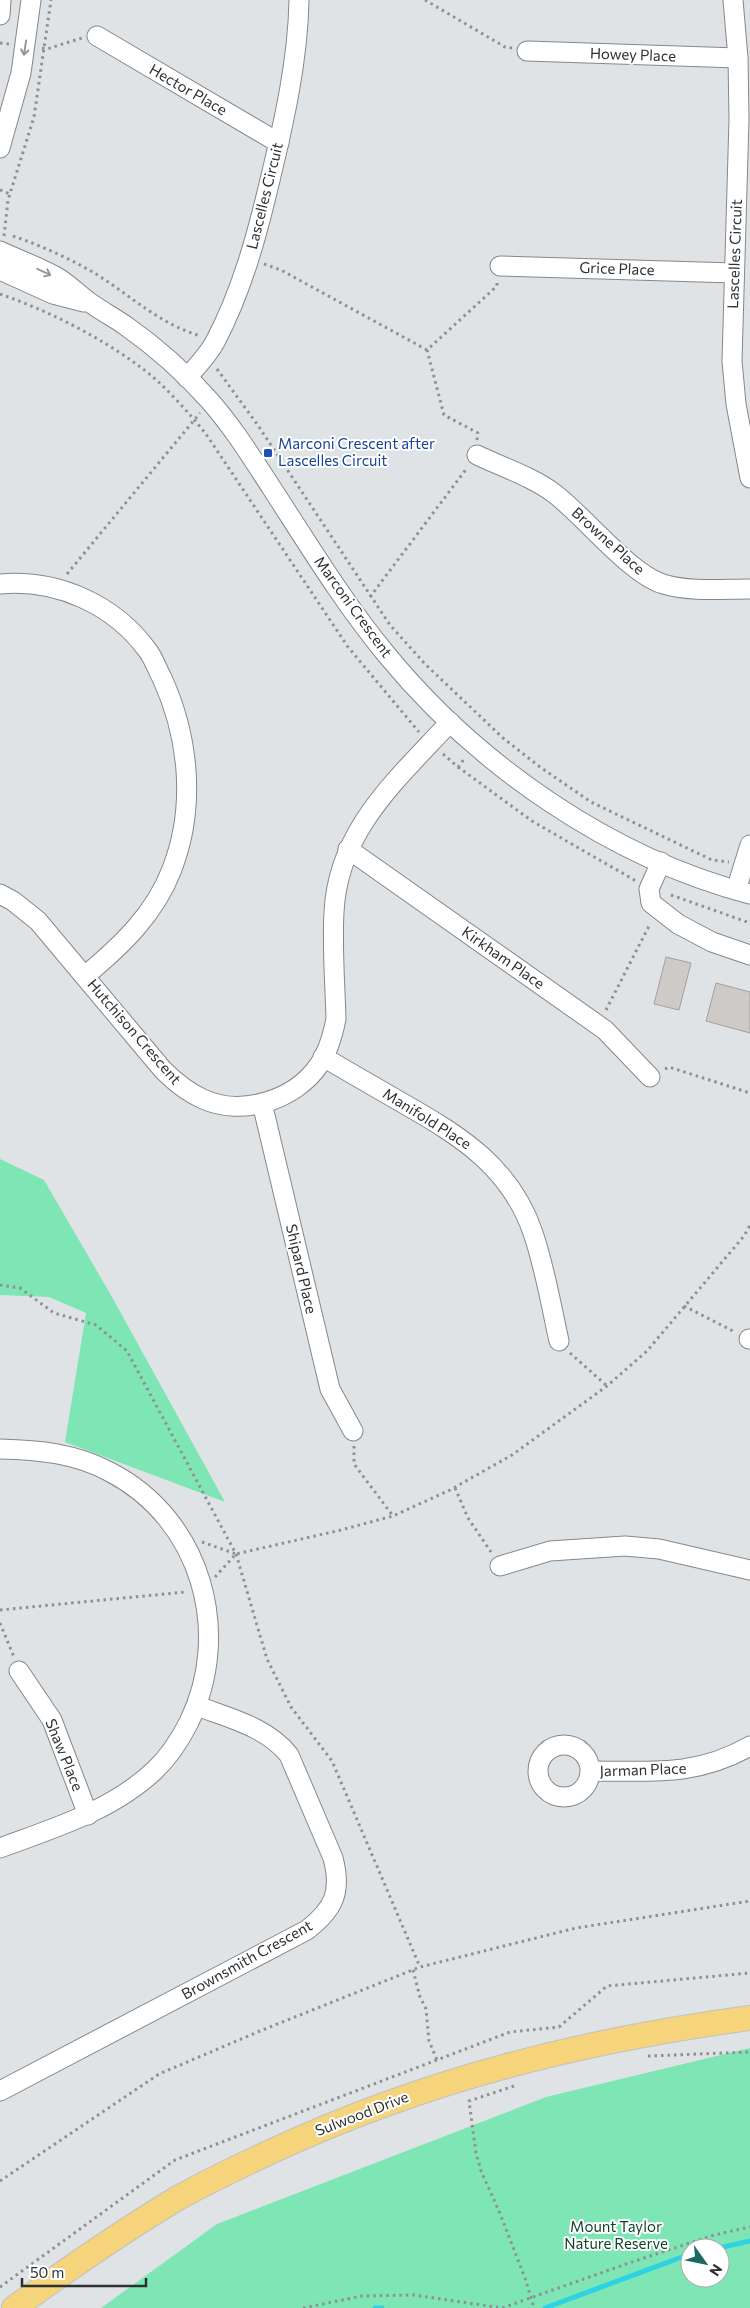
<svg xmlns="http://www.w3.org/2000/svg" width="750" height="2308" font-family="Commissioner,sans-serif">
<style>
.green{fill:#7ee5b4;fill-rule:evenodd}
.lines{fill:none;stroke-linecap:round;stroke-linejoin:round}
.stream{stroke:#2dd2e4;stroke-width:5}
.building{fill:#cecac7;stroke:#a4a09d}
.minor-casing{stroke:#85888b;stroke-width:21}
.major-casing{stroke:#c0c1c1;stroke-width:26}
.path{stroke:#8e9193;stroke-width:3;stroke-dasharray:2.5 4;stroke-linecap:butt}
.minor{stroke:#fff;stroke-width:19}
.major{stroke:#f5d47c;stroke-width:24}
.oneway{stroke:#969898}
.transit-dot{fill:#1a4fb4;stroke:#fff;stroke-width:2}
.labels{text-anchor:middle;stroke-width:4;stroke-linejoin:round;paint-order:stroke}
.street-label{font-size:15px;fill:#2e3031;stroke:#fff}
.transit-label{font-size:15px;fill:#164399;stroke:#fff;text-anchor:start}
.park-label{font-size:15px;fill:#0e3f2b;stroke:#fff}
</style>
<rect width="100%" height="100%" fill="#dfe3e6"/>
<g class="green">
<path d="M0,1159L44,1180L112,1297L225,1502L65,1442L86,1313L49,1297L0,1295Z"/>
<path d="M750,2048V2308H101L217,2224L546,2097ZM690,2248H720V2278H690Z"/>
</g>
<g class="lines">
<g class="stream">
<path d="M719,2248L750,2241"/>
<path d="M375,2308H382"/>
<path d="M545,2308L690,2254"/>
</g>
</g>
<g class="building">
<path d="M666,957L691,963L679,1010L654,1004Z"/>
<path d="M716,983L750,992V1033L706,1021Z"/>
</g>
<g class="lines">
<g class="minor-casing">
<g id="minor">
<path d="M733,0L738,58L739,119L732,361L736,404L750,478"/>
<path d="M0,15L1,0"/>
<path d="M97,36L279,143"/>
<path d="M527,51L738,58"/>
<path d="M0,148L21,73L31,0"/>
<path d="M0,251C19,260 42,268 60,279C71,286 81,297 92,304C103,312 115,318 126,326C156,347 185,373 209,400C233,427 252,458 271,487C308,544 343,602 386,654C477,765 611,858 750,894"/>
<path d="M500,266L734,273"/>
<path d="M0,270L53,294L84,302"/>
<path d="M187,378C197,366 208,355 215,342C242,291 257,235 270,180C284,122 298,60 299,0"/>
<path d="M477,455C502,467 533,477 555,494C585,517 630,574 663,584C689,592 722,589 750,589"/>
<path d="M0,584C57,579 114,604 148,651C154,659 157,669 162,678C189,737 196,807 172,869C155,914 122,945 85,976"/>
<path d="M348,849L605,1030L650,1077"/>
<path d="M661,862L649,889L651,903L678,924L712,942L750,955"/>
<path d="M736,890L750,845"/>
<path d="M0,894L13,901L38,921L163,1070C175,1082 187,1092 203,1099C242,1117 295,1100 319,1065C328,1052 333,1034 336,1019C335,983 332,947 334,912C338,829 398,779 450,722"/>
<path d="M323,1057C351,1073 378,1089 406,1105C462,1137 511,1168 533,1233C545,1268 551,1305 559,1341"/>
<path d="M262,1103L330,1389L353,1431"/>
<path d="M749,1339H750"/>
<path d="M0,1449C38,1450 75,1453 110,1472C201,1519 233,1632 189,1722C180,1740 169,1757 154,1771C111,1811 54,1828 0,1848"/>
<path d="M500,1566L550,1551L625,1546L659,1549L750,1570"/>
<path d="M19,1671L52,1720L88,1815"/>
<circle cx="564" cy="1771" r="26"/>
<path d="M591,1771C651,1771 696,1777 750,1746"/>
<path d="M0,2091L307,1930C334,1909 342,1892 333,1858L289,1755C267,1727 229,1718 197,1706"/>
</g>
</g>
<g class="major-casing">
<path id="major" d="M14,2308C68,2269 121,2232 178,2198C207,2182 238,2167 268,2153C424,2080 580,2041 750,2018"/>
</g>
<g class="path">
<path d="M425,0L505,47L512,48"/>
<path d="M0,43L9,44"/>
<path d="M42,48L47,49L82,38"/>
<path d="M0,190L10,194"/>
<path d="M4,236L8,200L34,117L51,0"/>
<path d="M13,236C42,246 71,259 96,274C131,296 161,325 201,336"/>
<path d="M264,264L281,270L427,350"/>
<path d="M0,294C49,311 98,336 139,366C162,382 189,413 206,434L348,647L419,732"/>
<path d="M217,369L257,424L390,625L425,664L503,738L540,767L591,802L712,860L729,862"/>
<path d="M477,440L478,433L444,415L427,350L497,286V282"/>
<path d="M67,574L200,413"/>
<path d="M370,597L467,468"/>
<path d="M443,754L458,767L465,758"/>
<path d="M458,767L532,821L636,881"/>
<path d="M671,895L750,923"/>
<path d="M606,1010L650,924"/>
<path d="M665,1069L669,1067L750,1093"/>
<path d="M0,1285L20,1288L54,1313L96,1325L127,1351L236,1554L267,1659L291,1707L332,1761L420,1967"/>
<path d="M684,1306L735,1332"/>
<path d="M570,1353L607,1386"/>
<path d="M354,1446V1464L393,1516"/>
<path d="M455,1488L468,1518L491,1552"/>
<path d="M202,1542L236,1554"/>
<path d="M215,1577L236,1554L341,1530L393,1516L450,1490L512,1455L607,1386L647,1351L744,1236L750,1225"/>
<path d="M0,1610L185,1592"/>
<path d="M0,1623L14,1657"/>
<path d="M413,1970L420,1997L426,2009L429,2041L437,2060"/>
<path d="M648,2056L750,2052"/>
<path d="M514,2086L469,2101L476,2153L481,2171L499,2211L525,2278L534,2308"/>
<path d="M0,2181L159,2074L260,2031L420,1967L576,1928L750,1901"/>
<path d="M0,2287L175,2160L510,2032L559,2027L607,1986L750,1973"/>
<path d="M303,2308L362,2296L414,2295L502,2308L629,2263L714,2235L750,2227"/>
</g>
<use href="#minor" class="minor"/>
<use href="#major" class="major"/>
</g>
<defs><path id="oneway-shaft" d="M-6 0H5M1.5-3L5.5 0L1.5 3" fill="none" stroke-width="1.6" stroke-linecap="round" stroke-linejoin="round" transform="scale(1.25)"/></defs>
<g class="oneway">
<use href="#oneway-shaft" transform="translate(25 48) rotate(99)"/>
<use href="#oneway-shaft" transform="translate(44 272) rotate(25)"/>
</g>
<rect class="transit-dot" x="263" y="448" width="10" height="10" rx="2.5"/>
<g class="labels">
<g class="street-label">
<text transform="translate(633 55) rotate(2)" y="5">Howey Place</text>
<text transform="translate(188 90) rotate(30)" y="5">Hector Place</text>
<text transform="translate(265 196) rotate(-76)" y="5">Lascelles Circuit</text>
<text transform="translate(735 254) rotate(-88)" y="5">Lascelles Circuit</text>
<text transform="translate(617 269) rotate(2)" y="5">Grice Place</text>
<text transform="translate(608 541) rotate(42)" y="5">Browne Place</text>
<text transform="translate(353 607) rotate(54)" y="5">Marconi Crescent</text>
<text transform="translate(503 958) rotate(35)" y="5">Kirkham Place</text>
<text transform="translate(134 1032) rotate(49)" y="5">Hutchison Crescent</text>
<text transform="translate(427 1119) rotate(32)" y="5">Manifold Place</text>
<text transform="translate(301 1269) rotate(77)" y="5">Shipard Place</text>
<text transform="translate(64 1755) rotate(68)" y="5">Shaw Place</text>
<text transform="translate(643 1770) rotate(-2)" y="5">Jarman Place</text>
<text transform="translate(247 1960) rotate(-29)" y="5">Brownsmith Crescent</text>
<text transform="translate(362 2114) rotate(-21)" y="5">Sulwood Drive</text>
</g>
<g class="transit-label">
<text x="278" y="449">Marconi Crescent after<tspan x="278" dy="17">Lascelles Circuit</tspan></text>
</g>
<g class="park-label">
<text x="616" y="2232">Mount Taylor<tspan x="616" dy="17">Nature Reserve</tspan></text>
</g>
</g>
<g transform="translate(705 2263) rotate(123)"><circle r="24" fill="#ffffff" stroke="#abacad"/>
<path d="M0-4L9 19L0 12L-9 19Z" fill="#1d6860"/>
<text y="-8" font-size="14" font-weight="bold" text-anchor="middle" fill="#2e3031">N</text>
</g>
<path d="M22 2278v8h124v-8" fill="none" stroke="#2e3031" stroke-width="2.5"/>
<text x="30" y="2278" font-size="15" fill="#2e3031" stroke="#ffffff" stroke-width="4" paint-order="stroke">50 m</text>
</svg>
